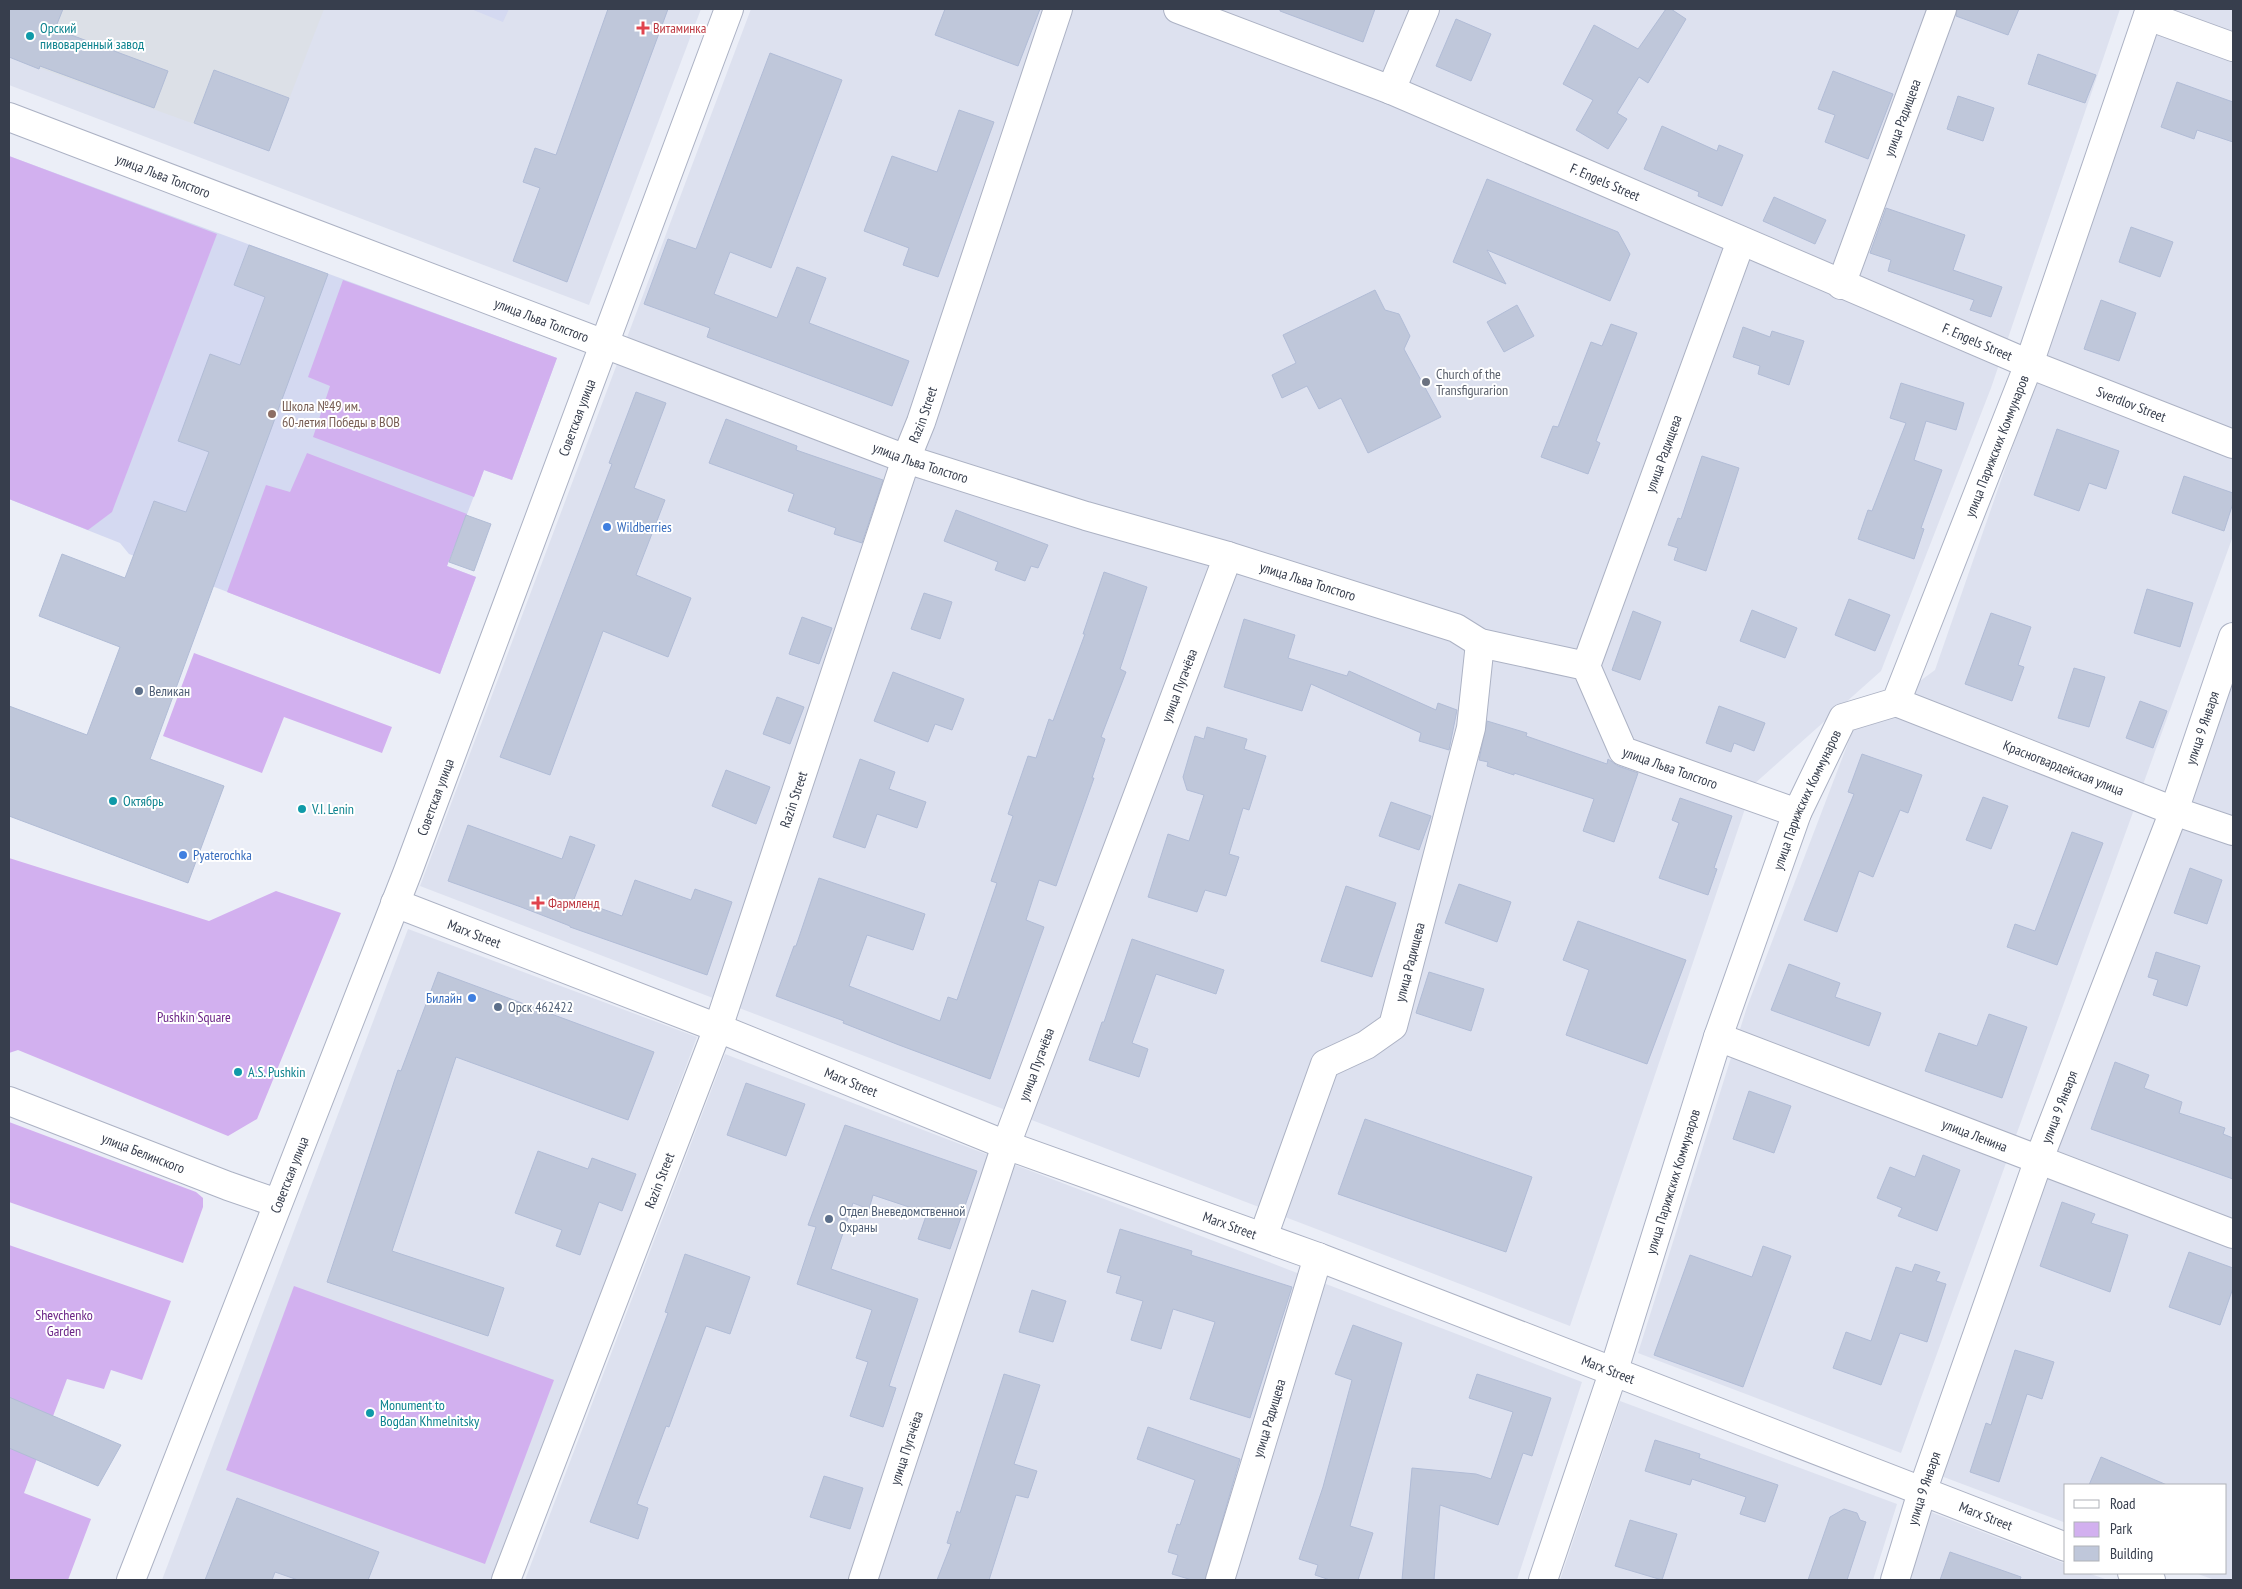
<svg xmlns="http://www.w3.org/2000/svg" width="2242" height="1589" font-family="'PT Sans Narrow',sans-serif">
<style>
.residential{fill:#dde1ef}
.industrial{fill:#dce0e7}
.education{fill:#d4d9f1}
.green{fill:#d2b0ef}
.building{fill:#bfc7da;stroke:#b1bcd6}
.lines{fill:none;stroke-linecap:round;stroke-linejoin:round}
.minor-casing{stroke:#acb2c4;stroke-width:30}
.tertiary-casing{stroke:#acb2c4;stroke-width:30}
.minor{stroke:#fff;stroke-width:28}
.tertiary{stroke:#fff;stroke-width:28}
.health-dot{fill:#e0444e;stroke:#fff;stroke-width:2}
.culture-dot{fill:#0f9aa8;stroke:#fff;stroke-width:2}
.worship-dot{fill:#6b7280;stroke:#fff;stroke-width:2}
.education-dot{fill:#8d6e63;stroke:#fff;stroke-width:2}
.shop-dot{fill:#3f7fe0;stroke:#fff;stroke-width:2}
.service-dot{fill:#5c6f8a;stroke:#fff;stroke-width:2}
.labels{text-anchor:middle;stroke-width:4;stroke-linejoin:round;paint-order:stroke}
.culture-label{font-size:14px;fill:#0d838f;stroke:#fff;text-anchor:start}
.health-label{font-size:14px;fill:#be3a42;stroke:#fff;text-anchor:start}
.street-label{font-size:14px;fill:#373e4d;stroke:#fff}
.worship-label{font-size:14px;fill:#5b616d;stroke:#fff;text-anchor:start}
.education-label{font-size:14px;fill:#785e54;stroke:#fff;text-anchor:start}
.shop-label{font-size:14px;fill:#366cbe;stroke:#fff;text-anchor:start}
.service-label{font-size:14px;fill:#4e5e75;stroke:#fff;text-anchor:start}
.park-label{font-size:14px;fill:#6a2386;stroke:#fff}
</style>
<rect width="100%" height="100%" fill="#ebeef7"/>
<g class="residential">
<path d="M9,9H701L589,305L9,85Z"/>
<path d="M751,9H2120L1991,388L1881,671L1753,785L1570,1326L420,886Z"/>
<path d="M2162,9H2233V536L1901,1453L1638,1353L1747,1007L1853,730L1935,670L2149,55Z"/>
<path d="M2233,657V1580H2215L2195,1573H2226V1485H2066V1523L1941,1476L2062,1121Z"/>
<path d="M408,929L697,1037L494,1580H162Z"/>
<path d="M725,1054L1582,1382L1517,1580H525Z"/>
<path d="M1620,1401L1897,1504L1873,1580H1560Z"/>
<path d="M1928,1511L2066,1564V1573H2088L2108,1580H1911Z"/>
</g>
<path class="industrial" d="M11,9H324L269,151L9,57V16Z"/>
<g class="education">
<path d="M471,9H509L503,22Z"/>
<path d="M9,156L557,358L512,480L484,470L447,566L476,577L440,674L129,554L120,543L9,499Z"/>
</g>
<g class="green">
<path d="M9,156L217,234L112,512L88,530L9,499Z"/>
<path d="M343,280L557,358L512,480L484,470L474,497L313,437L330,386L308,377Z"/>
<path d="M307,453L467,514L447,566L476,577L440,674L227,592L266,485L290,492Z"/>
<path d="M194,653L392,727L382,753L284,717L262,773L163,736Z"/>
<path d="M9,858L209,921L276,891L341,913L257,1119L228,1136L18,1050L9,1053Z"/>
<path d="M9,1122L196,1192L203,1198V1207L183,1263L9,1202Z"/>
<path d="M9,1245L171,1301L142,1380L111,1370L104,1389L67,1379L24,1493L91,1519L68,1580H9Z"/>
<path d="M294,1286L554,1380L485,1564L226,1470Z"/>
</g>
<g class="building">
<path d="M9,9H63L55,29L168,71L154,108L40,66L39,69L9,57Z"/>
<path d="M608,9H668L567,282L513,261L540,188L523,182L535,148L556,155Z"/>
<path d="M945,9H1040L1018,66L935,35Z"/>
<path d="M1280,9H1375L1363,42L1280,11Z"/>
<path d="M1666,9H1671L1686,19L1648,83L1639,77L1617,113L1627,119L1608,149L1576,130L1593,100L1563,84L1594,25L1638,49Z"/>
<path d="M1957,9H2019L2008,35L1956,16Z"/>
<path d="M1456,19L1491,34L1471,81L1436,66Z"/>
<path d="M770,53L842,80L771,268L730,252L714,294L777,318L797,267L826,278L809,323L909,361L892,406L707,337L710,328L644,304L668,239L696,249Z"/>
<path d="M2038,54L2096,75L2085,103L2028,84Z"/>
<path d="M214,70L289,98L269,151L194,123Z"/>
<path d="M1833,71L1893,94L1868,159L1825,142L1835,115L1818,109Z"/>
<path d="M2177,82L2233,102V142L2197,130L2194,139L2161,127Z"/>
<path d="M1958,96L1994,108L1983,141L1947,129Z"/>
<path d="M959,110L994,122L938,277L903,265L909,248L864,231L892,156L937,172Z"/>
<path d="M1662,126L1717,151L1719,145L1743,155L1722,206L1698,196L1699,192L1644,169Z"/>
<path d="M1487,179L1618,232L1630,254L1610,301L1487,250L1506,284L1453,262Z"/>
<path d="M1774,197L1826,220L1815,244L1763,221Z"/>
<path d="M1886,208L1965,235L1953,270L2002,287L1991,317L1970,310L1974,300L1888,271L1891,260L1870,253Z"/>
<path d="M2131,227L2173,242L2160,277L2119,262Z"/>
<path d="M249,245L328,274L150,759L224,786L188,883L9,816V706L87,735L120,647L39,616L62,554L125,578L154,501L186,512L209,452L178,441L210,354L240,365L265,297L234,285Z"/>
<path d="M1375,290L1385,310L1399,314L1410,336L1404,349L1441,417L1368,453L1341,398L1319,409L1307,386L1282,398L1272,375L1296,363L1283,335Z"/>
<path d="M2101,300L2136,313L2119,361L2084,349Z"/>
<path d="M1517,305L1534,336L1504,352L1487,322Z"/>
<path d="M1611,324L1637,333L1596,441L1600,443L1588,474L1541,457L1553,426L1558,427L1591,342L1602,346Z"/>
<path d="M1743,327L1770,337L1772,331L1804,341L1789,385L1758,374L1760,366L1733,357Z"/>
<path d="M1901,383L1964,403L1956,430L1926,421L1914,460L1942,470L1921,528L1924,529L1914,559L1858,539L1868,510L1872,511L1906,423L1890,418Z"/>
<path d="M636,392L666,403L634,488L665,500L636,575L691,598L668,657L603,631L550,775L500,757L612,464L609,463Z"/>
<path d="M726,419L797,446L796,450L883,480L862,543L834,534L836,528L788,511L794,494L709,463Z"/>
<path d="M2057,429L2119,451L2106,489L2089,483L2079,511L2034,495Z"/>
<path d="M1702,456L1739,468L1706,571L1674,560L1678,548L1668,545L1678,518L1681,519Z"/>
<path d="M2184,476L2233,493V503L2224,531L2172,513Z"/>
<path d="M956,510L1048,545L1038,568L1031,566L1025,581L995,570L998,562L944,541Z"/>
<path d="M466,515L491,524L474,571L449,562Z"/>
<path d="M1104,572L1147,587L1120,669L1126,672L1101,737L1105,739L1092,778H1094L1056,886L1039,880L1026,920L1044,927L990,1079L899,1045L843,1023L844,1021L776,996L794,946H796L819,878L925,914L913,950L867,935L849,986L940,1021L948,997L957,1000L997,883L991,881L1013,816L1008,814L1028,756L1036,758L1049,719L1053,721L1085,634H1083Z"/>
<path d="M2147,589L2193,603L2180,647L2134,633Z"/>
<path d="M924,593L952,602L940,639L911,629Z"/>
<path d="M1849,599L1890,615L1875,651L1835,635Z"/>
<path d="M1752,610L1797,628L1785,658L1740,641Z"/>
<path d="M1633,611L1661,622L1640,680L1612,670Z"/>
<path d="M1991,613L2031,627L2018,665L2024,667L2012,701L1965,684Z"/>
<path d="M802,617L832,628L819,664L789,654Z"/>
<path d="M1244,619L1295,635L1288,658L1347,676L1349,671L1436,710L1438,703L1457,710L1449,750L1419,741L1421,733L1311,684L1302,711L1224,687Z"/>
<path d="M2074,668L2105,677L2089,727L2058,718Z"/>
<path d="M893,672L964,699L952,730L935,724L928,742L874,721Z"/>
<path d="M777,697L804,707L790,744L763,734Z"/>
<path d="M2140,701L2167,711L2153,748L2126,738Z"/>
<path d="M1719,706L1765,723L1754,751L1734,743L1731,752L1706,743Z"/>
<path d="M1487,721L1527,733L1526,736L1607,764L1608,759L1618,766L1638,773L1614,842L1583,831L1594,799L1514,773V775L1487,766L1488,762L1479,760Z"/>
<path d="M1207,727L1247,739L1244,749L1266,756L1249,810L1243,808L1229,854L1239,857L1226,896L1205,890L1197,912L1148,897L1168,834L1189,841L1204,795L1187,790L1183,777L1195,736L1204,739Z"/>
<path d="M1862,754L1922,775L1908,813L1900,810L1873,877L1859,871L1837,932L1804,920L1854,794L1848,792Z"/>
<path d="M860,759L895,772L889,789L926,802L917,828L877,814L865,848L833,837Z"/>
<path d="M726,770L770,787L756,824L712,806Z"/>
<path d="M1983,797L2008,806L1991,849L1966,840Z"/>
<path d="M1680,798L1732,816L1714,868L1717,869L1708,895L1659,878L1679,823L1672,820Z"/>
<path d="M1391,802L1431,816L1419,850L1379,836Z"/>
<path d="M468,825L562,859L570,836L595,845L574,899L622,916L635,880L691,900L695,889L732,902L707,975L570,927V926L521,907L448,881Z"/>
<path d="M2072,832L2103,843L2057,965L2007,947L2015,924L2035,931Z"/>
<path d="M2190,868L2222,880L2207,924L2174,913Z"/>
<path d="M1459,884L1511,902L1497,942L1445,923Z"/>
<path d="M1346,886L1396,903L1372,977L1321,961Z"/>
<path d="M1578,921L1686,960L1647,1064L1566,1035L1589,970L1563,960Z"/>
<path d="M1132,939L1224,970L1216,994L1156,974L1132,1043L1148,1049L1139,1077L1089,1060L1102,1022H1104Z"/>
<path d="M2156,952L2200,966L2187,1006L2153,995L2158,980L2148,977Z"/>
<path d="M1789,964L1840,983L1835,997L1881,1013L1869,1046L1771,1010Z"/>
<path d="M438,972L654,1052L628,1120L456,1057L392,1251L504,1288L488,1336L327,1282L398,1070L401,1071Z"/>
<path d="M1429,972L1484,989L1471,1031L1416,1013Z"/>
<path d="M1989,1014L2027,1027L2002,1098L1925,1071L1939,1033L1977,1046Z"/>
<path d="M2115,1062L2149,1075L2144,1088L2182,1102L2179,1113L2225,1128L2223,1134L2233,1138V1179L2091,1129Z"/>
<path d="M746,1083L805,1104L786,1156L727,1135Z"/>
<path d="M1749,1091L1791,1106L1774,1153L1733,1139Z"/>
<path d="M1365,1119L1532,1177L1506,1252L1338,1194Z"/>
<path d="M845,1125L977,1171L950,1249L918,1239L927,1213L873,1195L869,1209L853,1203L831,1269L918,1299L889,1386L896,1388L883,1427L850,1416L868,1362L856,1358L872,1310L797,1284L816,1227L808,1225Z"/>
<path d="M538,1151L588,1169L592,1158L636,1174L622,1211L599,1202L580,1255L556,1246L562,1230L515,1213Z"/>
<path d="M1923,1155L1960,1170L1937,1231L1898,1216L1902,1208L1877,1198L1890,1167L1915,1177Z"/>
<path d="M2062,1202L2095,1214L2091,1223L2128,1235L2110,1292L2040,1266Z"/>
<path d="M1120,1229L1192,1251L1191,1255L1292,1287L1250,1418L1190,1399L1215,1322L1173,1309L1161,1349L1131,1340L1143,1301L1116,1293L1121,1276L1107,1272Z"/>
<path d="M1763,1246L1791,1256L1743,1387L1654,1355L1690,1255L1752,1277Z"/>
<path d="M2189,1252L2233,1268V1288L2220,1325L2169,1307Z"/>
<path d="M685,1254L750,1277L730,1334L706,1326L669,1427L666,1426L637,1504L648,1508L638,1539L590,1522L668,1313L665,1312Z"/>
<path d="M1915,1264L1940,1272L1936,1281L1946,1284L1927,1342L1900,1333L1881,1385L1833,1368L1846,1332L1871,1341L1896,1267L1912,1272Z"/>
<path d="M1032,1290L1066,1301L1053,1342L1019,1332Z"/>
<path d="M1353,1325L1402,1343L1350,1526L1373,1533L1358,1580H1330L1315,1575L1318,1565L1299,1559L1323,1487L1352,1380L1335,1374Z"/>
<path d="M2015,1350L2054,1362L2042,1399L2027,1394L1999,1482L1970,1472L1986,1423L1991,1425Z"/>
<path d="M1004,1374L1040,1385L1014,1464L1037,1471L1028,1498L1016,1495L989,1580H937L951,1544L947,1543L957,1511L960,1513Z"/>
<path d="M1477,1374L1551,1398L1532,1456L1523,1453L1498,1525L1440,1505L1434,1580H1402L1412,1468L1476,1474L1491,1479L1513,1412L1469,1398Z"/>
<path d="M9,1397L121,1445L98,1486L9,1448Z"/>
<path d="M1148,1427L1240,1459L1205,1580H1192L1172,1574L1178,1555L1168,1552L1177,1524L1180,1525L1195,1480L1137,1459Z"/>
<path d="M1655,1440L1700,1454L1699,1458L1778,1485L1765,1522L1740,1514L1746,1497L1692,1479L1690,1485L1645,1471Z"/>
<path d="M2101,1457L2167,1485H2089Z"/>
<path d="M824,1476L863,1488L850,1529L810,1517Z"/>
<path d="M237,1498L379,1552L368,1580H298L275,1572L272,1580H205Z"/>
<path d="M1844,1509L1857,1513L1860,1520L1866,1522L1847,1580H1808L1830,1517Z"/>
<path d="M1630,1520L1677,1534L1662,1580L1615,1566Z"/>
<path d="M1950,1552L2021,1577L2020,1580H1940Z"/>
</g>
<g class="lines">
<g class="minor-casing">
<g id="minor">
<path id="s1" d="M1178,9L1391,90L2029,364L2233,444"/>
<path d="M2148,16L2233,47"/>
<path d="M1391,90L1425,9"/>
<path id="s2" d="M9,117L906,459L1086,516L1228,556L1456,628L1480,643L1586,666L1623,751L1797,813"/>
<path id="s3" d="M1841,285L1942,9"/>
<path id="s4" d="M1586,666L1741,241"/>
<path id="s5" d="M1896,702L2174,811L2233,831"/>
<path id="s6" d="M1718,1037L2233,1234"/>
<path id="s7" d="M1263,1237L1325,1064L1366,1045L1393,1026L1471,728L1480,643"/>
<path id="s8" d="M506,1580L718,1028L906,459L921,422L1058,9"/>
<path id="s9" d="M863,1580L1006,1145L1228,556"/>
<path id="s10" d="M1220,1580L1318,1257"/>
<path id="s11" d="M1543,1580L1613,1373L1718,1037L1797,813L1843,718L1896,702L2029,364L2150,9"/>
<path id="s12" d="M1895,1580L1922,1492L2039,1159L2174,811L2233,637"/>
</g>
</g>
<g class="tertiary-casing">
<g id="tertiary">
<path id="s13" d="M395,903L718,1028L1006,1145L1318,1257L2066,1547"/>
<path id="s14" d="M9,1101L228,1186L277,1203"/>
<path d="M2132,1573L2151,1580"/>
<path id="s15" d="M131,1580L408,871L729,9"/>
</g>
</g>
<use href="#minor" class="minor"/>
<use href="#tertiary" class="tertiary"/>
</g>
<g class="health-dot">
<path d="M640.5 20.5h5v5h5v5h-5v5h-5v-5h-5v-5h5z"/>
<path d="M535.5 895.5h5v5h5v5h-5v5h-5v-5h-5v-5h5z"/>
</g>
<g class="culture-dot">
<circle cx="30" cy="36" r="5"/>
<circle cx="113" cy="801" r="5"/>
<circle cx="302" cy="809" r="5"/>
<circle cx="238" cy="1072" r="5"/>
<circle cx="370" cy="1413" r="5"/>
</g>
<circle class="worship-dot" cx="1426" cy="382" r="5"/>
<circle class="education-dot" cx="272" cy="414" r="5"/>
<g class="shop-dot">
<circle cx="607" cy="527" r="5"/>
<circle cx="183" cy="855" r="5"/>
<circle cx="472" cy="998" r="5"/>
</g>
<g class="service-dot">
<circle cx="139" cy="691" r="5"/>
<circle cx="498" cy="1007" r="5"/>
<circle cx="829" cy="1219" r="5"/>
</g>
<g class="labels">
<g class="culture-label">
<text x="40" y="33">Орский<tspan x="40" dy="16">пивоваренный завод</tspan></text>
<text x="123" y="806">Октябрь</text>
<text x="312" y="814">V.I. Lenin</text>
<text x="248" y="1077">A.S. Pushkin</text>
<text x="380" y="1410">Monument to<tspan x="380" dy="16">Bogdan Khmelnitsky</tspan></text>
</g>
<g class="health-label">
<text x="653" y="33">Витаминка</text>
<text x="548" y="908">Фармленд</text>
</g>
<g class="street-label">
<text dy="5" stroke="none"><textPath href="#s3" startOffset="178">улица Радищева</textPath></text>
<text dy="5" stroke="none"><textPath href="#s2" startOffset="165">улица Льва Толстого</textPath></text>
<text dy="5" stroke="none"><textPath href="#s1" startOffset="461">F. Engels Street</textPath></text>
<text dy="5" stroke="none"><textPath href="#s2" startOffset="570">улица Льва Толстого</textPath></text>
<text dy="5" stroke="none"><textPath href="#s1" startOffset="866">F. Engels Street</textPath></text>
<text dy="5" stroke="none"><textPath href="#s1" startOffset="1032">Sverdlov Street</textPath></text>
<text dy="5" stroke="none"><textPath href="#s8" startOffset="1238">Razin Street</textPath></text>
<text dy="5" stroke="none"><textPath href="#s15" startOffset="1245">Советская улица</textPath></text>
<text dy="5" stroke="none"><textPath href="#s11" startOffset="1244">улица Парижских Коммунаров</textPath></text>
<text dy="5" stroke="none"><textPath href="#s4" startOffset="226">улица Радищева</textPath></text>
<text dy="5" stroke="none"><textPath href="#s2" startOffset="975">улица Льва Толстого</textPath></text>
<text dy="5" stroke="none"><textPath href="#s2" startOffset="1380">улица Льва Толстого</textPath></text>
<text dy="5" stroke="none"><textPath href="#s9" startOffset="949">улица Пугачёва</textPath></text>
<text dy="5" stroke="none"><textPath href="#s12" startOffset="906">улица 9 Января</textPath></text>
<text dy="5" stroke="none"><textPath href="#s2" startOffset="1815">улица Льва Толстого</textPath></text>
<text dy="5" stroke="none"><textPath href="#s5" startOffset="180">Красногвардейская улица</textPath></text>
<text dy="5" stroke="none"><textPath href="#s15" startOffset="840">Советская улица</textPath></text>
<text dy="5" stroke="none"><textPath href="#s8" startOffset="832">Razin Street</textPath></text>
<text dy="5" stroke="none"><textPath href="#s11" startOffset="824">улица Парижских Коммунаров</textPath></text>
<text dy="5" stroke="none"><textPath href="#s13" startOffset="85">Marx Street</textPath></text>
<text dy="5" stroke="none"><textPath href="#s7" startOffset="328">улица Радищева</textPath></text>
<text dy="5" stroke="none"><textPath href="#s9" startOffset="544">улица Пугачёва</textPath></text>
<text dy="5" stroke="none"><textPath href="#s13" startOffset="490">Marx Street</textPath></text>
<text dy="5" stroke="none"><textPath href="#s12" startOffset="501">улица 9 Января</textPath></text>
<text dy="5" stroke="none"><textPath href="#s6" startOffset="275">улица Ленина</textPath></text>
<text dy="5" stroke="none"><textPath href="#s14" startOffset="144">улица Белинского</textPath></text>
<text dy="5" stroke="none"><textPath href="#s15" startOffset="435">Советская улица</textPath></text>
<text dy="5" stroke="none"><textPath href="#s8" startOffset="428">Razin Street</textPath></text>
<text dy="5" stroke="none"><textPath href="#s11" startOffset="419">улица Парижских Коммунаров</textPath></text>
<text dy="5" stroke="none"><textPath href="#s13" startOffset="895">Marx Street</textPath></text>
<text dy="5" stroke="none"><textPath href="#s13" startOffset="1300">Marx Street</textPath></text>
<text dy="5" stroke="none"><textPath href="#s10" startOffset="169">улица Радищева</textPath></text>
<text dy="5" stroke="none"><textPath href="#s9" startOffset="139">улица Пугачёва</textPath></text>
<text dy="5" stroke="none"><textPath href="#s12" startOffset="96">улица 9 Января</textPath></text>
<text dy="5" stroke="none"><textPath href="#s13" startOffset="1705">Marx Street</textPath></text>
</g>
<g class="worship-label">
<text x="1436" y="379">Church of the<tspan x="1436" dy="16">Transfigurarion</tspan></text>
</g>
<g class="education-label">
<text x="282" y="411">Школа №49 им.<tspan x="282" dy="16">60-летия Победы в ВОВ</tspan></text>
</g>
<g class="shop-label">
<text x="617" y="532">Wildberries</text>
<text x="193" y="860">Pyaterochka</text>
<text x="462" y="1003" text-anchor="end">Билайн</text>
</g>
<g class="service-label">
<text x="149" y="696">Великан</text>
<text x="508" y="1012">Орск 462422</text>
<text x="839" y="1216">Отдел Вневедомственной<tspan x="839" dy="16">Охраны</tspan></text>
</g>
<g class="park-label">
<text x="194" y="1022">Pushkin Square</text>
<text x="64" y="1320">Shevchenko<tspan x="64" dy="16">Garden</tspan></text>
</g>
</g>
<rect width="2242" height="1589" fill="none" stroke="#373e4d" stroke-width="20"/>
<rect x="2064" y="1484" width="162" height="90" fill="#ffffff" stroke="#afb2b8"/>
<rect x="2074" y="1500" width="25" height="8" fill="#ffffff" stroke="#afb2b8"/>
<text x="2110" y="1509" font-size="15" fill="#373e4d">Road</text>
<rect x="2074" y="1522" width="25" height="15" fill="#d2b0ef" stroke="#afb2b8"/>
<text x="2110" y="1534" font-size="15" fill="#373e4d">Park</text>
<rect x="2074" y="1546" width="25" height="15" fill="#bfc7da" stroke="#afb2b8"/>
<text x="2110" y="1559" font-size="15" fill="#373e4d">Building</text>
</svg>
